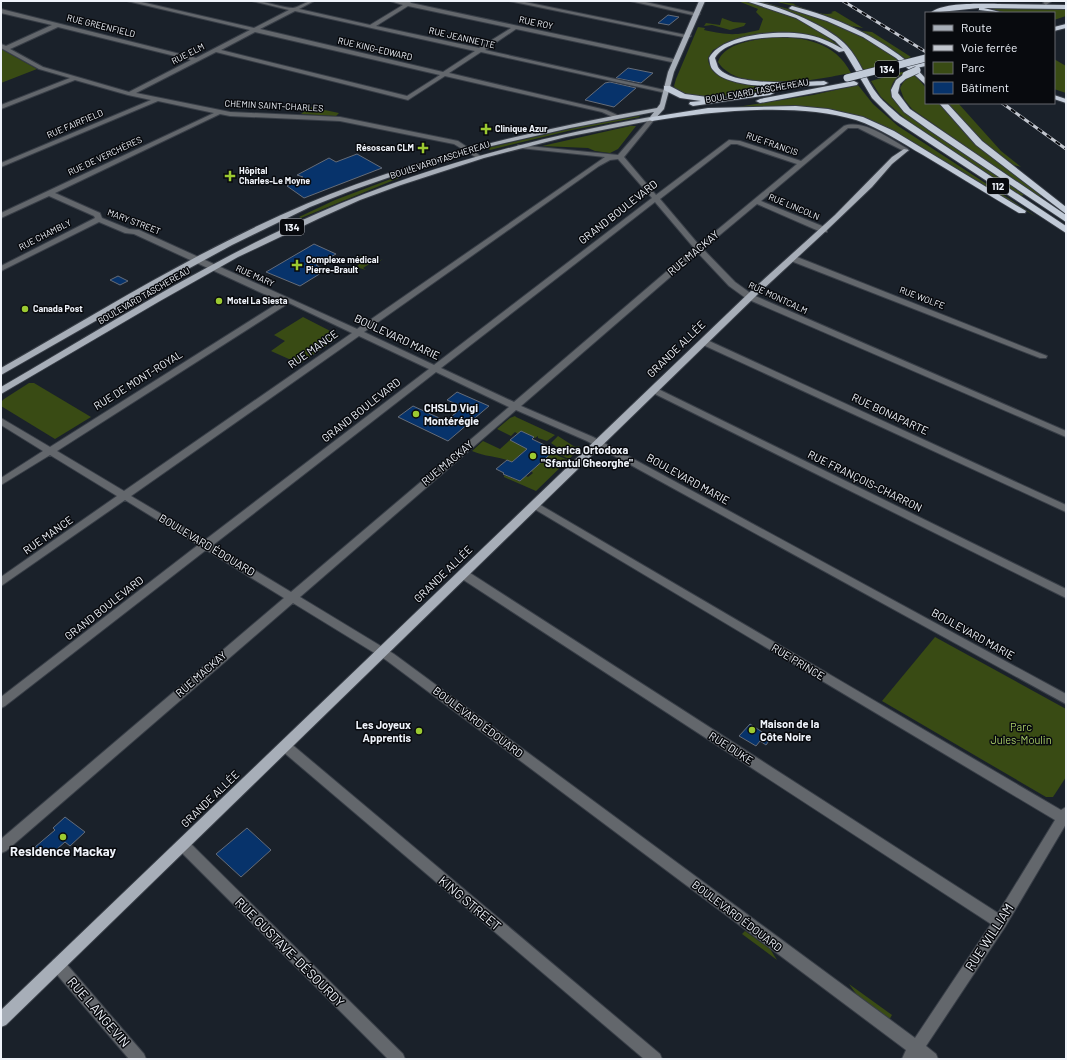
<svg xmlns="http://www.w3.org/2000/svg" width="1067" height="1060" font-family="Barlow,sans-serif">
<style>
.green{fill:#394b14}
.building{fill:#07336b;stroke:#656c78}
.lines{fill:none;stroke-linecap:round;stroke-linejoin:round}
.minor-casing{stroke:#383e47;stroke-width:2}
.major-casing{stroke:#383e47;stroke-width:2}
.highway-casing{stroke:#383e47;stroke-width:2}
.minor{fill:#63676c;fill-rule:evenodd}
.major{fill:#a7aeb8;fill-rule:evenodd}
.highway{fill:#c1cad7;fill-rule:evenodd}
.rail-casing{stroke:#c2c6ce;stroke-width:3}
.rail{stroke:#080a0e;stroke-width:2;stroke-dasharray:5.5;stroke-linecap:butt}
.highway-bridge-casing{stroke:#383e47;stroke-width:8;stroke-linecap:butt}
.highway-bridge{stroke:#c1cad7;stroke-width:7}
.poi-dot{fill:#9cca31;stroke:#080a0e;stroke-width:1.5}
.labels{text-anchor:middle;stroke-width:3;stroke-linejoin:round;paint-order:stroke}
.far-street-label{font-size:9px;fill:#eff3fa;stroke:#080a0e}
.far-poi-label{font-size:9px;font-weight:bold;fill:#eff3fa;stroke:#080a0e;text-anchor:start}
.shield{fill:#080a0e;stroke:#aaadb3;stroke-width:1}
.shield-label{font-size:10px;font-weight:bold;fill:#eff3fa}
.street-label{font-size:11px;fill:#eff3fa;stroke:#080a0e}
.poi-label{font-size:11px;font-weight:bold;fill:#eff3fa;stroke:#080a0e;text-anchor:start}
.park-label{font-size:11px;fill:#aace67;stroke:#080a0e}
.near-poi-label{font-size:13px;font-weight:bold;fill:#eff3fa;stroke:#080a0e}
.near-street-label{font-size:13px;fill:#eff3fa;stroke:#080a0e}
</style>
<rect width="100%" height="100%" fill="#1a212a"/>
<g class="green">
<path d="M738,1C768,1 817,27 839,46L825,40L790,33L726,44L713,50L708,58C707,75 742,84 756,86C766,86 779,84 788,87L707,98L691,97L676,90L674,86L676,79L698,27L705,28L704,30C728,35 735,36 759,30L763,19L756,12L758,9Z"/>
<path d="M753,1C761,1 770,4 777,6C821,16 863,34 899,60L864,70L842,42L777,8Z"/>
<path d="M774,1L795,4L794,5C805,8 823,17 833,13L831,12L835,11L863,28L851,26L862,31L872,32L911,57L906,59C867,30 820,12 774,1Z"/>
<path d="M980,4L1066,8V16L1054,20V13H1005L978,8L937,13L945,9Z"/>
<path d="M722,18L733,22L746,23L744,26L730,30L712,25L704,26L706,23L720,25Z"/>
<path d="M773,37C805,37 835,42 851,73C819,79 740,96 718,62C724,42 756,40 773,37Z"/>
<path d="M1,49L37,69L1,83Z"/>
<path d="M1054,59L1066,66V93L1054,89Z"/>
<path d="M902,72L904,73C886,83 889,95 901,108L1024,195L1021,196L911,124L881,97L871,81Z"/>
<path d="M914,74L926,88V103H939L979,146L1042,196L1038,197L912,109L904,99L900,88L904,81Z"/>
<path d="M858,85L873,104L898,126L1037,217L876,124L800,107H737L813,95Z"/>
<path d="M948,103H958L1001,151L1021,167C998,163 964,121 948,103Z"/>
<path d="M310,107L339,113L336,116L301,114L306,110L311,109Z"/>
<path d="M639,116L640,117L572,130L490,150L488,148L582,126Z"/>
<path d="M630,126H636L618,149L610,153L595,151L588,148L542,146Z"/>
<path d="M396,177L399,178L301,218L299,217L335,200Z"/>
<path d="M363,255L378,261L383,259L378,262L374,261L363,268L366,270L356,267L361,262L358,258Z"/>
<path d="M303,317L340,336L300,364L271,351L285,341L274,335Z"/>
<path d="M29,383H34L91,417L55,439L1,406V402L4,399Z"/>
<path d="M515,416L516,417L555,435L547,441L538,438V436L535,438L521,431L518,434L515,432L511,436L497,429L510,418Z"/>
<path d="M558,436L575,447L579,446L580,449L569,459L556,453L560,449L551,443Z"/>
<path d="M510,440L520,445H531L512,462C499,456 485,457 472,451L483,441L500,449Z"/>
<path d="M552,453L568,460L536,491L504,477V475L519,481L526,476L528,477L533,473L531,471Z"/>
<path d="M935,637L1066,709V777L1053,797H1046L882,701Z"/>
<path d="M745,931L770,949L777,960L742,934Z"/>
<path d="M849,984L892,1015L889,1020L857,995Z"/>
</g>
<g class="building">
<path d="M668,15L679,17L669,25L658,23Z"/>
<path d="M628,68L653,73L641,83L616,78Z"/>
<path d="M610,82L636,88L614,107L585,100L605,83Z"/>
<path d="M357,154L382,168L304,198L287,186L303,177L297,175L329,158L336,162Z"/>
<path d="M314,244L336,254L316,265L326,270L300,286L266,272Z"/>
<path d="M118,276L128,281L120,285L110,280Z"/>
<path d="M457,392L489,406L448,441L398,417L413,406L446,421L463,407L447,400Z"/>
<path d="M521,431L534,437L532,439L555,450L520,481L503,474L504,473L496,469L507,460L512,462L527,449L510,440Z"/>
<path d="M750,724L771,738L766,745L760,741L756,746L739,736Z"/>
<path d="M65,817L85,832L70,846L65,842L48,857L35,847L55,830L53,828Z"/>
<path d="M247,828L271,850L241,877L216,854Z"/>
</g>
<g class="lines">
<g class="minor-casing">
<g id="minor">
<path d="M127,1H137L254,28L289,10L252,1C266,1 283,8 293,8C300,7 305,1 314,1L299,9L370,25L403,5L390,1H409L411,3L678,60V62L676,63L516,29L485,50L669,91L666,93L481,52L449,73L606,110L617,115L618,116L615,118L602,112L445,76L408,100L216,52L136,93L230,112L340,117L458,141L482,157L477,158L454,144L340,121L230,116L220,114L55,193L100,213L102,218L129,229L139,230L357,329L605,157L520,148L517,146L518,145L618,155L650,118H654V120L624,157L656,195L729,140L740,141L801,161L844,126C864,119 890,139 908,149V151H904L858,128H848L761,201L827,228V232H821L757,204L703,249L735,282L753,295L1066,431V437L747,299L729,286L698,253L521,406L593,437L1066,694V704L587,441L516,410L300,597L394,654L915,1038L991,924L459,577L458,574L459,571H467L998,913L1055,820L531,507L529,505L531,503H537L1061,810L1066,807V824L1005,927L926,1046L936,1054L938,1059H902L906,1050L386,660L293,603L6,851L1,853V839L284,598L206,550L5,706L1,708V697L198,545L125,500L1,586V577L117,496L50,455L1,485V478L43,451L1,425V418L50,447L283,300L264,294L134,234L125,233L99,222L1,271V266L95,218L94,216L49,196L1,218V213L214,113L158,101L1,167V163L151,100L128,95L75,80L1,109V105L70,78L39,69L1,48V44L6,46L52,25L1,13V9L196,58L250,30ZM408,6L511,28L479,48L376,26ZM295,11L475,51L443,72L260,29ZM58,27L191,60L129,92L43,67L10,49ZM255,32L440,75L407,96L221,50ZM731,144H737L797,164L699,245L660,199ZM618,159L652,198L434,365L364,332L599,166L610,160ZM655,202L694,248L514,402L441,368ZM289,303L352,333L124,491L57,451ZM359,336L429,369L205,540L131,496ZM436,372L509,407L291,592L213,545Z"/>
<path d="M509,1H520L691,36L688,38Z"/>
<path d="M630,1H641L700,14L697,16Z"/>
<path d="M1046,1H1052L1046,5L1043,3Z"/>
<path d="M791,257H797L1047,356L1046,358H1040L791,261Z"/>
<path d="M701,340H707L1066,505V512L701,344Z"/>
<path d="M654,387L1066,589V598L651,392L650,390L651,388Z"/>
<path d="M285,741L289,742L660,1054L662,1059H644L281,750L279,746L281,742Z"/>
<path d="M183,839L188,841L403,1054L405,1059H388L178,849L177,845L178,841Z"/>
<path d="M58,958L63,960L144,1054L146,1059H129L53,970L51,965L53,960Z"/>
</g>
</g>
<g class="major-casing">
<g id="major">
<path d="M699,1H705L674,72L664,109L654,120L566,137L484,158L401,185L360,200L320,218L238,257L160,301L1,394V387C104,327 206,262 316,214C423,167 535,138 650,117L654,112L570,128L483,148L396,175L353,190L310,207L232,245L155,287L1,375V368C101,311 200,249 306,204C419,157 537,129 657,108L660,104L668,72Z"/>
<path d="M904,149L909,150L892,164L872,187L827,230L758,294L6,1025L1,1027V1010L752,290L835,215L892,157Z"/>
</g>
</g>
<g class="highway-casing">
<g id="highway">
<path d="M746,1C771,1 831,27 847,46C860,60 866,80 878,95C884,103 893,109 900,116L1066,226V233L894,120L872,98L844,51L839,52C831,47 823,43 814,40C791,34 728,35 715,58C716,61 717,64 718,67C730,87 803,82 824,81L828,83L824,85C799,87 729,91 713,70C710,67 710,62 709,58C722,34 779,30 803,34C818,36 831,42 843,49L835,41L796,18Z"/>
<path d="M998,4L1066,5V9L984,8L1004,13L979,10V8L930,13C944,2 980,4 998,4Z"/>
<path d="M792,6C836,17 877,36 912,65L926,62V66L916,68L926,79V85L896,58L863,37L827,21L790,9L789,8Z"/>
<path d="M1066,24V28L1054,31V27Z"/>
<path d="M904,74L910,75L900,84L898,93L910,109L1066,215V222L929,130L904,112L892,97L891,90L896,80Z"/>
<path d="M854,81L858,83L857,85L760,103L756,101L760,99Z"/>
<path d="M664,86H670L685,94L707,97V100L770,91L774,93L770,95L693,106L689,104L690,102L701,101L680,98L664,90Z"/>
<path d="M1054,95L1066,99V103L1054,99Z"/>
<path d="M939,103H947L982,141L1066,207V214L976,145Z"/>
<path d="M796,106L828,109L863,117L894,131L1026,211L1025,213H1019C987,194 955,174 923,155C902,143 880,128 856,120C796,102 713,111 652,121L648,119L652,117L708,108Z"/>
</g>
</g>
<use href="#minor" class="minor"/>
<use href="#major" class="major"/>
<use href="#highway" class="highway"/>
<g class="rail-casing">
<g id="rail">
<path d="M843,1L926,52"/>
<path d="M1002,103L1066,149"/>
</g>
</g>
<use href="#rail" class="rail"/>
<g class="highway-bridge-casing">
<g id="highway-bridge">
<path d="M906,75L917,70"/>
<path d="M847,78L926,58"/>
</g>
</g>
<use href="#highway-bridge" class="highway-bridge"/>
</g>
<g class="poi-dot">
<path d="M484 123h4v4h4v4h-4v4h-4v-4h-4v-4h4z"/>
<path d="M421 142h4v4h4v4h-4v4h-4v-4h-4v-4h4z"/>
<path d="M228 170h4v4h4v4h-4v4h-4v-4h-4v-4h4z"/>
<path d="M295 259h4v4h4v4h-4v4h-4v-4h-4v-4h4z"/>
<circle cx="219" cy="301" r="4"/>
<circle cx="25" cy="309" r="4"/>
<circle cx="416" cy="414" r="4"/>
<circle cx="533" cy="456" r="4"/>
<circle cx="752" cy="730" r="4"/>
<circle cx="419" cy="731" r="4"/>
<circle cx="63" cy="837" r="4"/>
</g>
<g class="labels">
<g class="far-street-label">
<text transform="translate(536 23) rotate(12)" y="3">RUE ROY</text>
<text transform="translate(101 26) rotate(14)" y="3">RUE GREENFIELD</text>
<text transform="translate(462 38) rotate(13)" y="3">RUE JEANNETTE</text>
<text transform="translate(375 49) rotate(13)" y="3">RUE KING-EDWARD</text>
<text transform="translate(188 54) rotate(-27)" y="3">RUE ELM</text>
<text transform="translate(757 91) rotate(-10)" y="3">BOULEVARD TASCHEREAU</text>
<text transform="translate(274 106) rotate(3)" y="3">CHEMIN SAINT-CHARLES</text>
<text transform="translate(75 124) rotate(-23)" y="3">RUE FAIRFIELD</text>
<text transform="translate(772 144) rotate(19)" y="3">RUE FRANCIS</text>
<text transform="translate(105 156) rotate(-25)" y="3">RUE DE VERCHÈRES</text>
<text transform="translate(440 160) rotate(-18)" y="3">BOULEVARD TASCHEREAU</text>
<text transform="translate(794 207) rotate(23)" y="3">RUE LINCOLN</text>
<text transform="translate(134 222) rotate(21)" y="3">MARY STREET</text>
<text transform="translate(45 235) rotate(-27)" y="3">RUE CHAMBLY</text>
<text transform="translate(255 276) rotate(24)" y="3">RUE MARY</text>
<text transform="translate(144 296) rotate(-30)" y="3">BOULEVARD TASCHEREAU</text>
<text transform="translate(778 298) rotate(25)" y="3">RUE MONTCALM</text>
<text transform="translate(922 298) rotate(21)" y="3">RUE WOLFE</text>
</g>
<g class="far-poi-label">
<text x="495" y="132">Clinique Azur</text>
<text x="414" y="151" text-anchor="end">Résoscan CLM</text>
<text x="239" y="174">Hôpital<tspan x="239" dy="10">Charles-Le Moyne</tspan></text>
<text x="306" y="263">Complexe médical<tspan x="306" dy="10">Pierre-Brault</tspan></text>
<text x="227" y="304">Motel La Siesta</text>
<text x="33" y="312">Canada Post</text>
</g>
<g class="shield">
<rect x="875" y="61" width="24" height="16" rx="3"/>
<rect x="987" y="178" width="22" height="16" rx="3"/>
<rect x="280" y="219" width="24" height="16" rx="3"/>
</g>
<g class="shield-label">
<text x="887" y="73">134</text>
<text x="998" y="190">112</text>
<text x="292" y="231">134</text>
</g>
<g class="street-label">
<text transform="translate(618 212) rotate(-38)" y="4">GRAND BOULEVARD</text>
<text transform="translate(693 253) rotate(-40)" y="4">RUE MACKAY</text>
<text transform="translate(397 337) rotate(25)" y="4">BOULEVARD MARIE</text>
<text transform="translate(313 349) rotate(-35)" y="4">RUE MANCE</text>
<text transform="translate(676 349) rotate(-44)" y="4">GRANDE ALLÉE</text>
<text transform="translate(138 380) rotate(-32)" y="4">RUE DE MONT-ROYAL</text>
<text transform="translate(361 410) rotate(-38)" y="4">GRAND BOULEVARD</text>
<text transform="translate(890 414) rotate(25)" y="4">RUE BONAPARTE</text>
<text transform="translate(447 463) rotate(-40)" y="4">RUE MACKAY</text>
<text transform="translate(688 479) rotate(29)" y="4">BOULEVARD MARIE</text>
<text transform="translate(865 481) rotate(26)" y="4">RUE FRANÇOIS-CHARRON</text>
<text transform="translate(48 535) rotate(-35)" y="4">RUE MANCE</text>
<text transform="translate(207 545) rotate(31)" y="4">BOULEVARD ÉDOUARD</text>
<text transform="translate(443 574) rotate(-44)" y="4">GRANDE ALLÉE</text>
<text transform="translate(104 608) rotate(-38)" y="4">GRAND BOULEVARD</text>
<text transform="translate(973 634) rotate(29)" y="4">BOULEVARD MARIE</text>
<text transform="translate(798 662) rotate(31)" y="4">RUE PRINCE</text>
<text transform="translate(201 674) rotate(-41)" y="4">RUE MACKAY</text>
<text transform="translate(478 722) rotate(37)" y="4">BOULEVARD ÉDOUARD</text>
<text transform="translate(731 748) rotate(33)" y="4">RUE DUKE</text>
<text transform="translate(210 799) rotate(-44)" y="4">GRANDE ALLÉE</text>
<text transform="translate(737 916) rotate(37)" y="4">BOULEVARD ÉDOUARD</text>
</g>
<g class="poi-label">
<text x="424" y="412">CHSLD Vigi<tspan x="424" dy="13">Montérégie</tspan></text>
<text x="541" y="454">Biserica Ortodoxa<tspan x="541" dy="13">"Sfantul Gheorghe"</tspan></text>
<text x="760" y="728">Maison de la<tspan x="760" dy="13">Côte Noire</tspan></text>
<text x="411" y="729" text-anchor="end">Les Joyeux<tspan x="411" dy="13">Apprentis</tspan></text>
</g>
<g class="park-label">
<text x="1021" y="731">Parc<tspan x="1021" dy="13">Jules-Moulin</tspan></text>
</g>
<g class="near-poi-label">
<text x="63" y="856">Residence Mackay</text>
</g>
<g class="near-street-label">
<text transform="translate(470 903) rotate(40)" y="5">KING STREET</text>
<text transform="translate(989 937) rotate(-57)" y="5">RUE WILLIAM</text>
<text transform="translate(290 952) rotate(45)" y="5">RUE GUSTAVE-DÉSOURDY</text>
<text transform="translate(99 1012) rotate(49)" y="5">RUE LANGEVIN</text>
</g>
</g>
<rect width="1067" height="1060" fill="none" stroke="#eff3fa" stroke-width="4"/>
<rect x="925" y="12" width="130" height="92" fill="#080a0e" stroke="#64676c"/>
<rect x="933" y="25" width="20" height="6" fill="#a7aeb8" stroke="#64676c"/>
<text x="961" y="32" font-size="12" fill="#eff3fa">Route</text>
<rect x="933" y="45" width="20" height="6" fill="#c2c6ce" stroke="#64676c"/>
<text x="961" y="52" font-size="12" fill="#eff3fa">Voie ferrée</text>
<rect x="933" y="62" width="20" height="12" fill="#394b14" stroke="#64676c"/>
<text x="961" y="72" font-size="12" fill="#eff3fa">Parc</text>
<rect x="933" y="82" width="20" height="12" fill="#07336b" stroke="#64676c"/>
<text x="961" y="92" font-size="12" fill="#eff3fa">Bâtiment</text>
</svg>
